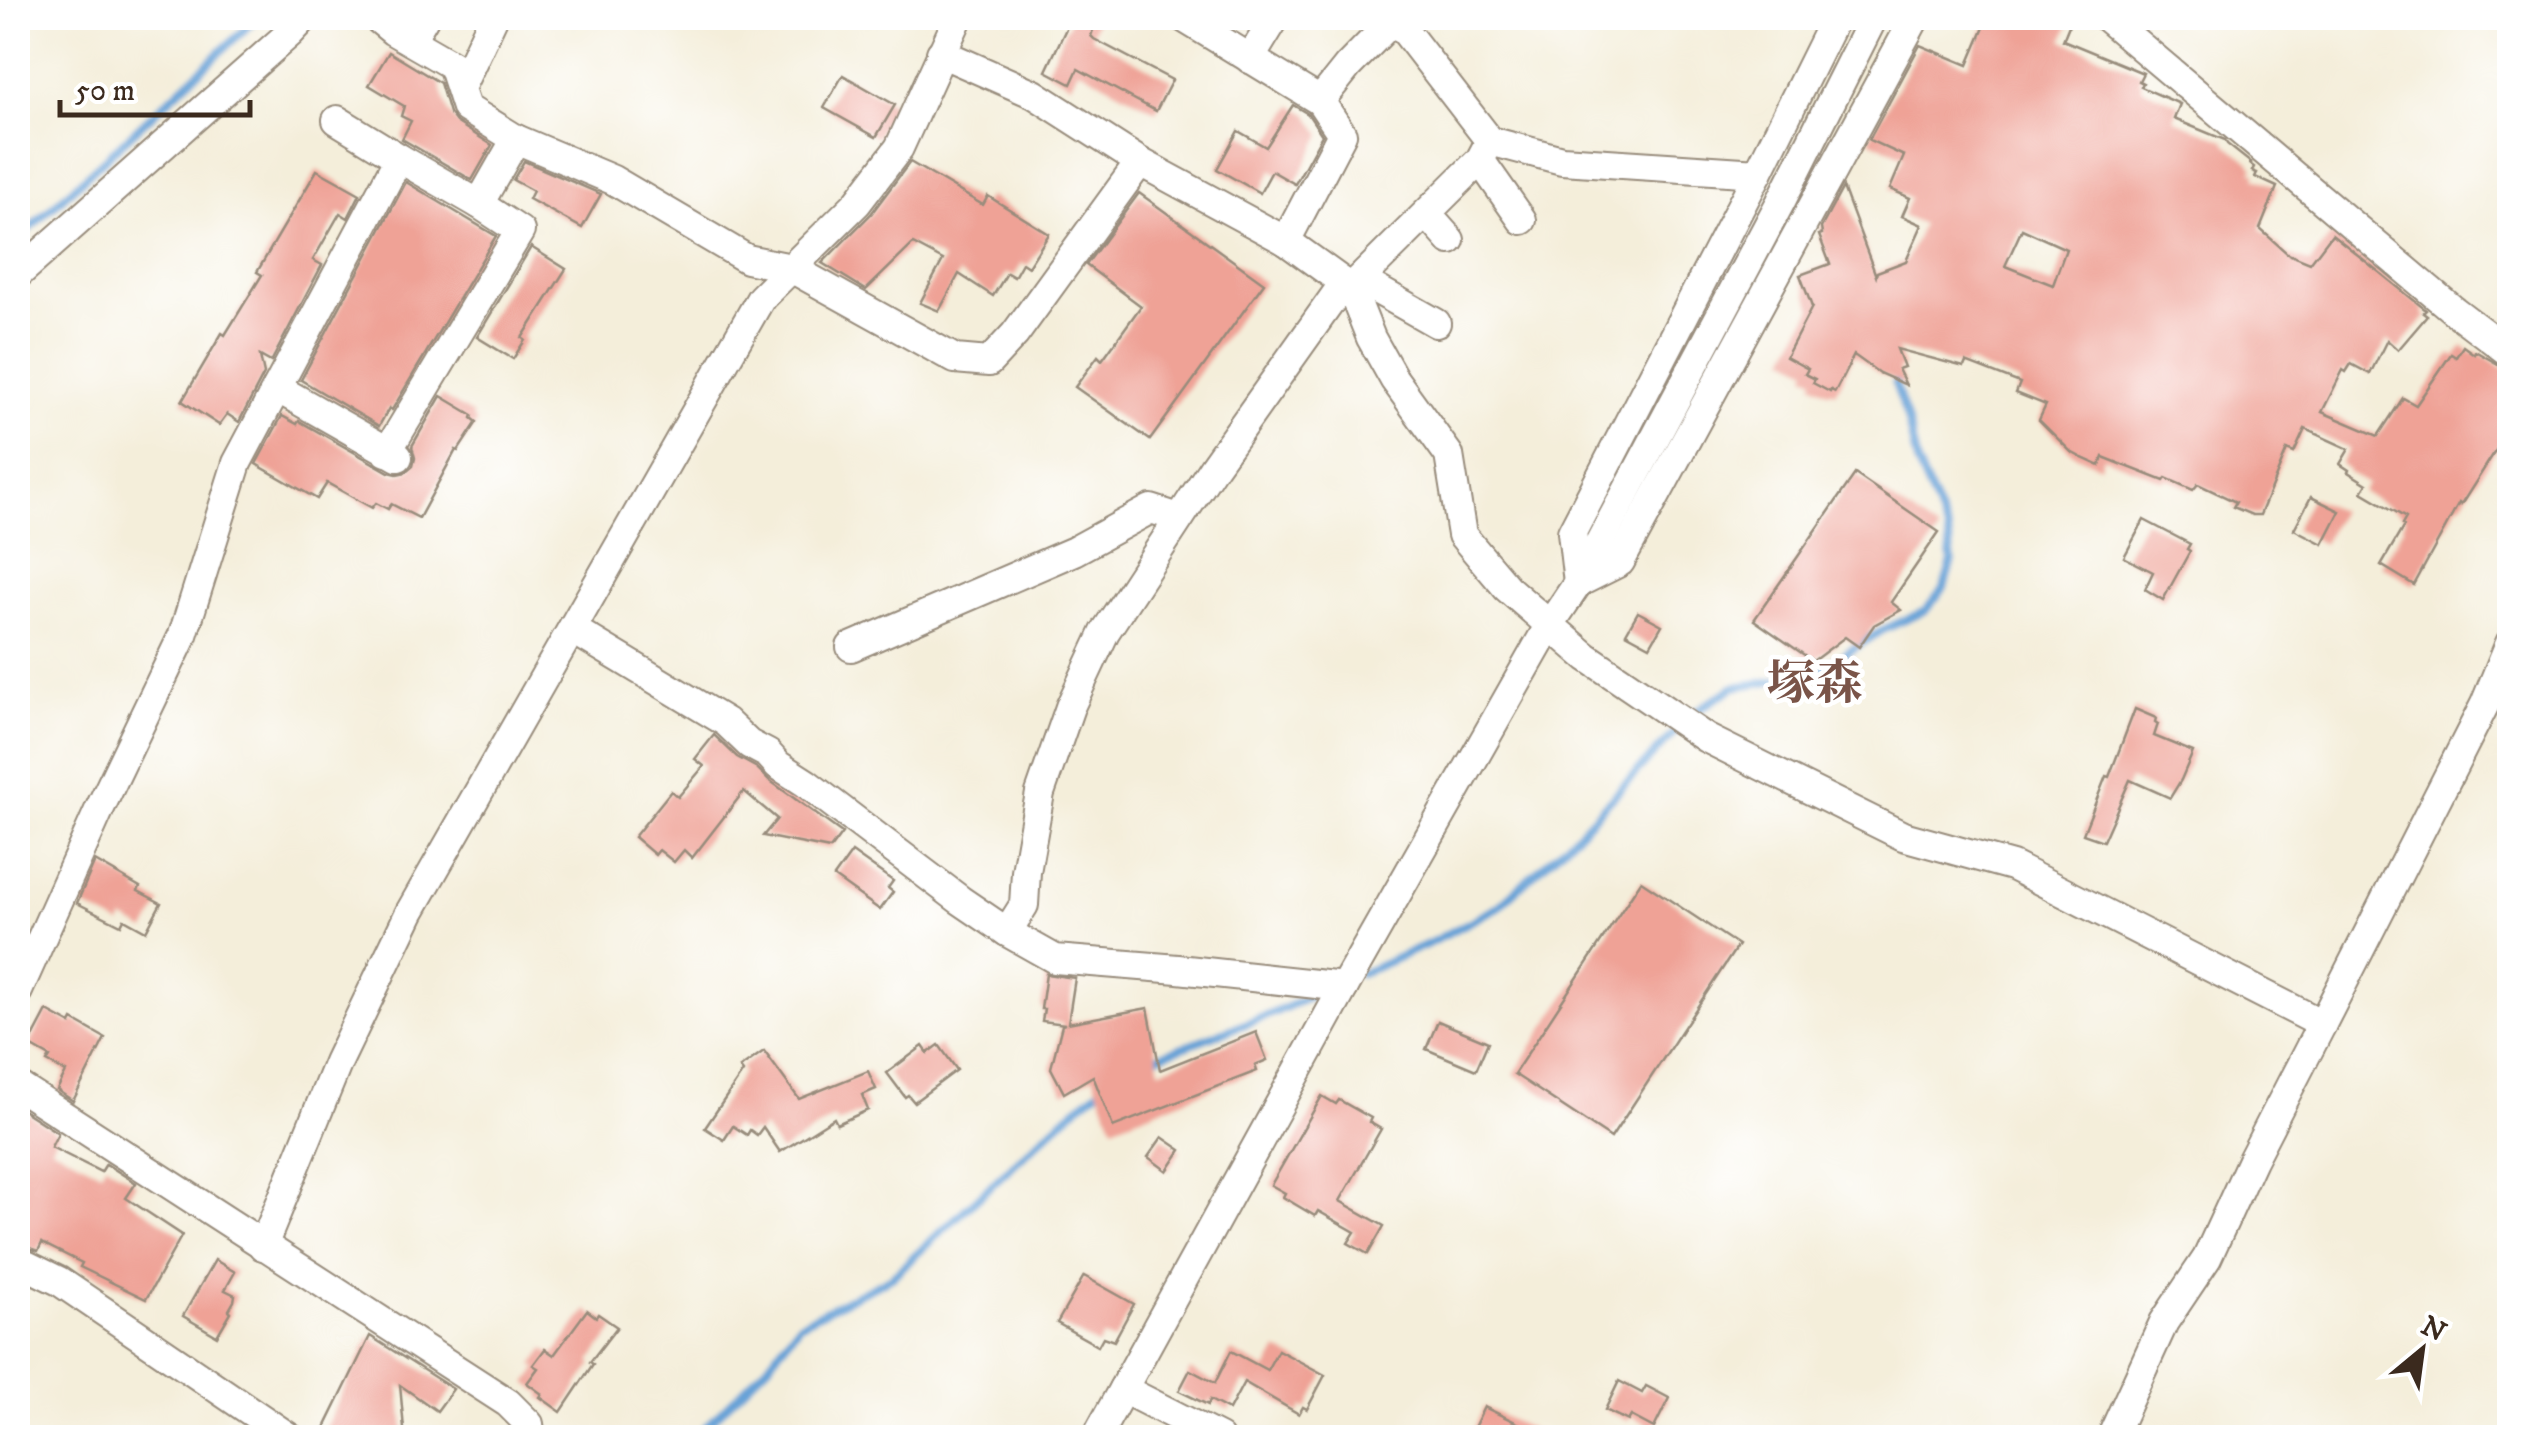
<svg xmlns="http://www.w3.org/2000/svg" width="2527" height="1455" font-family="'IM FELL DW Pica','Noto Serif JP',serif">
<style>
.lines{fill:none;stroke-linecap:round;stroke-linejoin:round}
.stream{stroke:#67a2d7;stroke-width:8}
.building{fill:#efa296;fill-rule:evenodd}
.minor-casing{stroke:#988c7c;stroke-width:32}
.minor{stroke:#fff;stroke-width:28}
.labels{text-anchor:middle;stroke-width:9;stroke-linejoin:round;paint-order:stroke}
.quarter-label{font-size:48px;font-weight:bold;fill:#7a5448;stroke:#fff}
</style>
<rect width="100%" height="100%" fill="#fff"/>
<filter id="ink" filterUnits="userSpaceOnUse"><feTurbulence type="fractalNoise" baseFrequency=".01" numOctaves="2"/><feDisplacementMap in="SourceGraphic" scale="20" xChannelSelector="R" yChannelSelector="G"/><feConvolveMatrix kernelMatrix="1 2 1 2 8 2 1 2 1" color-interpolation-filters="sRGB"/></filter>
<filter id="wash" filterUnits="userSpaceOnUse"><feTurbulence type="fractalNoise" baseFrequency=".0048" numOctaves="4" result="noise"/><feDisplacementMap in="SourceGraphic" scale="40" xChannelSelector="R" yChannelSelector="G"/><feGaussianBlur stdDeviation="2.25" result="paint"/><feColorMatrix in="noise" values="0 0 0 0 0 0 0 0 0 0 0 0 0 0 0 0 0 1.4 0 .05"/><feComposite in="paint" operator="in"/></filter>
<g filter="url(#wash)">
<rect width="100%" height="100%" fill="#f4eeda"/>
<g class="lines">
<g class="stream">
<path d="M18,239L257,18"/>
<path d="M1688,719L1696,711L1734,687L1813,674L1883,630L1925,611L1944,588L1952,561L1948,532L1917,463L1907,418L1895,384"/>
<path d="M1361,974L1428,944L1498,907L1580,831L1678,729"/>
<path d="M1148,1060L1271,1014L1316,994"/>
<path d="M694,1438L768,1365L799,1324L892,1277L1064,1118L1106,1084"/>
</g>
</g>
<g id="blocks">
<g class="building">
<path d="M1071,18H1097L1091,36L1094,39L1172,80L1156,111L1078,69L1071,84L1046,71Z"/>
<path d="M1988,18H2072L2063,40L2143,73L2139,81L2143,83L2141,87L2180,104L2174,119L2225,140L2227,144L2251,163L2250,164L2254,167L2252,171L2257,173L2255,177L2277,187L2260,229L2288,254L2310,263L2332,234L2426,310L2423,313L2427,316L2398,350L2387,340L2370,374L2351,364L2346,372L2343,370L2322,412L2378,436L2403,398L2416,405L2451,354L2456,357L2463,346L2474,354L2475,351L2510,371V428L2461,505L2459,503L2414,585L2381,565L2404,526L2402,525L2406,518L2362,492L2367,484L2348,472L2349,470L2340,464L2349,449L2305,429L2294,453L2287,450L2260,515H2252L2233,507L2236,502L2198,484L2193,490L2166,478L2164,481L2103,457L2100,466L2082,458L2071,452L2039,420L2046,405L2016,393L2020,383L1966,362L1964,367L1897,349L1904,367L1898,369L1906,385L1879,373L1854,355L1835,392L1831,390L1830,392L1813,383L1815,379L1805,374L1808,369L1786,357L1812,307L1800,275L1830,264L1819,235L1822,234L1821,228L1843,187L1876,276L1877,272L1906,261L1922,225L1902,216L1910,198L1890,189L1904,156L1869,140L1920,45L1968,65ZM2022,229L2066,249L2053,285L2005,266Z"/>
<path d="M389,52L440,83L449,113L456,122L492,145L472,180L402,139L411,121L401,116L404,106L369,85Z"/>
<path d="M843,75L895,105L876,137L824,108Z"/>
<path d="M1293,105L1308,114L1322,135L1295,184L1272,171L1260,193L1217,169L1238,131L1266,147Z"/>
<path d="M524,161L601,194L582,228L529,199L533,191L513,180Z"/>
<path d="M910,162L983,205L988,196L1049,234L1028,267L1022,263L1014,277L1007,273L993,296L959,274L939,311L920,303L943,260L913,244L866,290L822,263L871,214Z"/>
<path d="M317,170L360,194L348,218L340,213L313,260L322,265L271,362L260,356L264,374L239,422L227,414L219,425L182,401L222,333L225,335L262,275L257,272Z"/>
<path d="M406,182L496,236L392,410L389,408L379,426L301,380Z"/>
<path d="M1139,193L1264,283L1150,440L1075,387L1098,356L1102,360L1141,306L1086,265Z"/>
<path d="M531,247L566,269L522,338L525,340L513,359L477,337Z"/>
<path d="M441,396L473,415L472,418L477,422L458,451L456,450L419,518L391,504L388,509L376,503L372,508L327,483L317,499L256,464L282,416L297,424L299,421L389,472L397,474L406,472L413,466L415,458L412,446Z"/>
<path d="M1855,474L1939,532L1891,602L1901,610L1874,625L1859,647L1845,637L1813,661L1754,620Z"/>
<path d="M2311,497L2340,511L2323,544L2294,529Z"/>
<path d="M2144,520L2190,544L2187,549L2190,551L2163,600L2145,589L2153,572L2124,557Z"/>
<path d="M1638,612L1662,625L1650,646L1626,633Z"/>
<path d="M2135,709L2156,718L2155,722L2158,724L2154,736L2193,752L2181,780L2170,798L2130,780L2103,841L2083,834L2106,776L2109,777Z"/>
<path d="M714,735L737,757L757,768L769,780L842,833L830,849L763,836L777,819L744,791L692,858L684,850L674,862L659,850L655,855L634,837L671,791L678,797L704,766L695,759Z"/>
<path d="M852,852L893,881L888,888L893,892L880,910L834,877Z"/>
<path d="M95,861L140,887L138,891L161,903L146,931L124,919L121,925L77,903Z"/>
<path d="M1641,881L1738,945L1611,1138L1514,1074Z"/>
<path d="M1046,974L1075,978L1068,1023L1148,1008L1160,1070L1256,1032L1267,1060L1255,1065L1257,1071L1113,1127L1093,1076L1064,1093L1051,1068L1062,1025L1065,1024L1042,1021L1044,1009H1041Z"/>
<path d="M47,1011L71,1024L73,1020L105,1038L73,1101L57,1090L66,1072L47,1062L50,1057L29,1045Z"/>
<path d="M1438,1021L1488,1042L1476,1070L1426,1049Z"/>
<path d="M939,1045L957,1070L914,1102L908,1095L905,1097L887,1073L923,1046L928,1053Z"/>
<path d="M764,1051L799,1099L868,1071L876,1089L862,1095L868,1110L837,1124L834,1118L780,1152L763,1127L757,1135L750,1130L747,1135L733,1126L724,1140L705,1128L743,1072L740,1068Z"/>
<path d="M1322,1096L1336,1104L1339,1100L1371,1118L1369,1122L1381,1129L1340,1201L1384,1226L1368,1254L1348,1243L1355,1232L1318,1211L1315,1216L1283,1197L1285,1193L1271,1185Z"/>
<path d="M18,1107L58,1133L51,1147L101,1172L106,1164L136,1183L126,1198L182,1235L146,1299L80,1267L82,1263L42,1243L38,1251L18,1244Z"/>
<path d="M1162,1137L1181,1150L1167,1171L1148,1157Z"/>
<path d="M215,1260L235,1272L225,1290L235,1295L234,1301L229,1310L231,1312L217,1336L183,1316Z"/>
<path d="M1084,1276L1134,1304L1114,1341L1103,1337L1098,1346L1057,1323Z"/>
<path d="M587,1310L596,1317L598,1314L617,1327L590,1362L593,1364L561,1412L540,1397L542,1394L527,1383L538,1368L533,1365L545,1349L554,1355Z"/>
<path d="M370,1336L453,1389L437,1411L400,1385L404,1429L400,1438H320Z"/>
<path d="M1278,1350L1325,1375L1307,1409L1303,1407L1299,1414L1244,1382L1229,1410L1210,1400L1208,1405L1179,1391L1190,1370L1215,1383L1231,1351L1267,1370Z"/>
<path d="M1619,1381L1642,1393L1646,1386L1669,1398L1654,1428L1631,1416L1628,1421L1605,1410Z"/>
<path d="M1484,1407L1549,1438H1469Z"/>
</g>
</g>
</g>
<g filter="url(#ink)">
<use href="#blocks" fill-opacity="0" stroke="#988c7c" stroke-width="2.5"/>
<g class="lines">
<g class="minor-casing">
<g id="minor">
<path d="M377,18L393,31L452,65L466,108L516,139L613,180L747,259L791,268L955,359L989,362L1015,334L1140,162"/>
<path d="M1184,18L1320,101L1342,134L1286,241"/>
<path d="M1395,18L1490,141L1562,160L1758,173"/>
<path d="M1835,18L1758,173L1572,532L1578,583L1620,562L1915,18"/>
<path d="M2107,18L2452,309L2510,353"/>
<path d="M411,40L424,18"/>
<path d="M941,53L1034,94L1140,162L1286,241L1351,288L1371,338L1394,379L1449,455L1462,535L1507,588L1587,657L1706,738L1903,836L2012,866L2322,1024L2485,704L2510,643"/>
<path d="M1250,59L1275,18"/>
<path d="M461,86L493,18"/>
<path d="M1320,101L1348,66L1395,18"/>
<path d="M337,120L399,158"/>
<path d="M1480,160L1522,220"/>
<path d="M1427,214L1450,240"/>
<path d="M18,274L290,33L304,18"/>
<path d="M1360,280L1436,323"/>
<path d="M1351,288L1480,160L1490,141"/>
<path d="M277,388L398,457"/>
<path d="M387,452L520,231L479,204"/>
<path d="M572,629L726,722L749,744L768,754L778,765L806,783L960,900L1007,932L1055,959L1178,969L1344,987"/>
<path d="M851,647L1074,551L1151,509L1179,518"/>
<path d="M1007,932L1024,905L1026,872L1040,793L1070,707L1105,632L1214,466L1344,283"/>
<path d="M18,991L100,808L183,635L237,463L399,158L479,204L516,139"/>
<path d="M18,1086L508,1403L529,1424L531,1438"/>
<path d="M263,1246L338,1062L410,912L761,298L857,203L899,148L958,18"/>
<path d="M18,1261L59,1281L290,1438"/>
<path d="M1123,1389L1219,1438"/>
<path d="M1096,1438L1344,987L1549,626L1578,583L1780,203L1873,18"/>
<path d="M2111,1438L2164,1322L2207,1258L2252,1160L2322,1024"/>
</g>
</g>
<use href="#minor" class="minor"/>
</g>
</g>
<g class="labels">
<g class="quarter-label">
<text x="1815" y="699">塚森</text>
</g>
</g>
<rect width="2527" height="1455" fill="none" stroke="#fff" stroke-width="60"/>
<g transform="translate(2422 1350) rotate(29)" stroke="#ffffff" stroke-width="8" paint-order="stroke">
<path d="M0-8L18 38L0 25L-18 38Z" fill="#3b2a1e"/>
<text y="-15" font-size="28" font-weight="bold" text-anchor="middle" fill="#3b2a1e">N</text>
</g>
<path d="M60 100v15h190v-15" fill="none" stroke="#3b2a1e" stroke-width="5"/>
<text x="75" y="100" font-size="30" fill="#3b2a1e" stroke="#ffffff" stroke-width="8" paint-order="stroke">50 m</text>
</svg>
